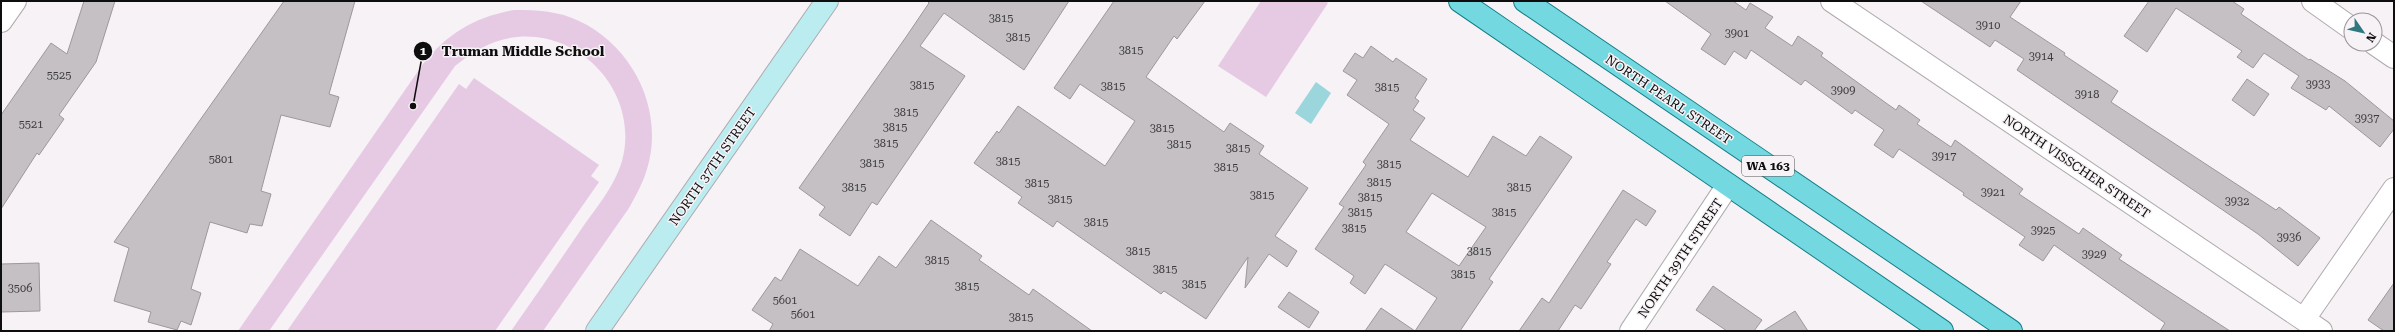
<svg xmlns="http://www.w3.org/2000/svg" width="2395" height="332" font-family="'Roboto Serif',serif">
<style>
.green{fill:#e6c9e3}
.water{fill:#9bd6dc}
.building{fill:#c4c0c3;stroke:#9c989b;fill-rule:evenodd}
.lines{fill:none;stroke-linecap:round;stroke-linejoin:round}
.street-casing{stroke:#afabaf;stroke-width:24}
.secondary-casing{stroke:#afabaf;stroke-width:24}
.primary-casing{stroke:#15808a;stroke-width:24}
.street{stroke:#fff;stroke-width:22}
.secondary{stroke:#baecf0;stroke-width:22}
.primary{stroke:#74d8e0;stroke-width:22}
.labels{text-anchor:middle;stroke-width:3;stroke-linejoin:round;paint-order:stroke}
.number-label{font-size:11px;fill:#3c3a3c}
.shield{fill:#f6f2f5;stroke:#545254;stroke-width:1}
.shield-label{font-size:12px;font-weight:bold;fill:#0f0e0f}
.street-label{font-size:13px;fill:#0f0e0f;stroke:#f6f2f5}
.leader{fill:none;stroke:#0f0e0f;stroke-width:1.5}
.callout-dot{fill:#0f0e0f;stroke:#f6f2f5;stroke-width:1.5}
.mark-label{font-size:12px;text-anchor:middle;font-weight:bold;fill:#fff}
.callout-label{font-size:14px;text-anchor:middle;font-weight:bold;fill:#0f0e0f;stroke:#f6f2f5;stroke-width:3;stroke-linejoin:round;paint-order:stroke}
</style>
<rect width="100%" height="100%" fill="#f6f2f5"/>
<g class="green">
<path d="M1261,1H1325L1328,3L1266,97L1218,66Z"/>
<path d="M514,10C537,10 559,11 579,21C633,46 665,111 647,169C643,183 636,195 629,208L543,331H511C534,298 557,265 580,231C595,209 614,188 622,161C640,96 584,31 517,37C493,39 473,51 455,66L269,331H238L423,64C448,33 475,17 514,10Z"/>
<path d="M474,78L599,165L591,176L599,182L495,331H287L459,84L466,89Z"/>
</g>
<path class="water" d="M1316,82L1331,93L1311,124L1295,113Z"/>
<g class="building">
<path d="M84,1H115L96,62L59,115L64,119L39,155L37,153L1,209V115L51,43L67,54Z"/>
<path d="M284,1H355L329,94L339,97L330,127L281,115L261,191L271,194L262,226L250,224L247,233L210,222L191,289L201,293L191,325L181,321L177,330L148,322L151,312L114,301L129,248L114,242Z"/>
<path d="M927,1H1069L1024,70L944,13L920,46L965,76L877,205L872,202L850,236L819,215L825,207L799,188L906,37L929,3Z"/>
<path d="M1114,1H1205L1177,39L1174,36L1146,77L1224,132L1230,123L1264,146L1259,154L1308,188L1275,236L1297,251L1287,267L1269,254L1245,288L1248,257L1206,319L1164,291L1161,294L1057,221L1053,227L1018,203L1022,197L974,163L997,131L999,133L1018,106L1105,166L1135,121L1080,84L1070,99L1054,88Z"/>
<path d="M1665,1H1733L1746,10L1750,3L1773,17L1765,28L1792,46L1798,36L1823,53L1821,56L1886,103L1896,110L1899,105L1920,120L1917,124L1951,147L1955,140L2023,189L2019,194L2079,234L2083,228L2122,255L2119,259L2230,331H2160L2165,323L2054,245L2043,261L2019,245L2025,237L1963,195L1964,193L1899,149L1893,158L1874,145L1884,130L1855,110L1852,114L1805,80L1801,85L1751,50L1746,59L1734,51L1725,65L1701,49L1711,34Z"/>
<path d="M1921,1H2021L2010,17L2065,53L2064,55L2118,91L2111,102L2276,210L2279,207L2320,238L2298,266L2258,234L2017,70L2024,59L1995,40L1990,47Z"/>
<path d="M2149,1H2232L2244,9L2241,14L2309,60L2310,59L2345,81L2394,121V129L2380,147L2329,106L2326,110L2291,88L2299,76L2264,53L2253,68L2237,57L2242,51L2176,8L2147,52L2124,36Z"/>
<path d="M1371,46L1393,62L1396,58L1427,79L1415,98L1419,101L1413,110L1425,118L1410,140L1468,177L1493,136L1526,156L1540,136L1572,157L1489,279L1493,282L1460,331H1415L1437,298L1385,264L1365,294L1350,283L1354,276L1315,249L1344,207L1339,204L1366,165L1363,162L1389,124L1347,95L1357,80L1343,71L1355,53L1363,58ZM1432,193L1486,227L1459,266L1406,232Z"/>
<path d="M2247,79L2269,94L2254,116L2232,100Z"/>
<path d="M1623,190L1656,211L1646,226L1636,219L1607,262L1611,264L1581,309L1575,305L1558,331H1519L1542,298L1549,303Z"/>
<path d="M931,220L982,256L979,260L1029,295L1033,289L1092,331H769L773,324L752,310L775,277L781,281L800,249L858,286L879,256L896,268Z"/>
<path d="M39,263L40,311L1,312V264Z"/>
<path d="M2394,283V331H2384L2368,320Z"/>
<path d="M1713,286L1762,320L1754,331H1727L1696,310Z"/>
<path d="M1289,292L1319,312L1309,328L1278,307Z"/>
<path d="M1381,308L1415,331H1365Z"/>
<path d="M1795,311L1808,331H1763Z"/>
</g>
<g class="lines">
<g class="street-casing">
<g id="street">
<path d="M1832,1L2321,331"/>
<path d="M2313,1L2351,28"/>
<path d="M1,21L15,1"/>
<path d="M2375,44L2394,57"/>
<path d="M2304,319L2394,189"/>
<path d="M1631,331L1728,185"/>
</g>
</g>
<g class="secondary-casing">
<path id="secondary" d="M597,331L827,1"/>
</g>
<g class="primary-casing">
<g id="primary">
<path d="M1460,1L1942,331"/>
<path d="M1525,1L2011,331"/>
</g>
</g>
<use href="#street" class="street"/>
<use href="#secondary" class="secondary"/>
<use href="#primary" class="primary"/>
</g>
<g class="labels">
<g class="number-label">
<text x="1001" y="22">3815</text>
<text x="1988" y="29">3910</text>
<text x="1737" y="37">3901</text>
<text x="1018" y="41">3815</text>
<text x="1131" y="54">3815</text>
<text x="2041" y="60">3914</text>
<text x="59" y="79">5525</text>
<text x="2318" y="88">3933</text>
<text x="922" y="89">3815</text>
<text x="1113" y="90">3815</text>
<text x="1387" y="91">3815</text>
<text x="1843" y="94">3909</text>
<text x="2087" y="98">3918</text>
<text x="906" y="116">3815</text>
<text x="2367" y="122">3937</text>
<text x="31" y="128">5521</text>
<text x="895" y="131">3815</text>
<text x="1162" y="132">3815</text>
<text x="886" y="147">3815</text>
<text x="1179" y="148">3815</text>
<text x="1238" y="152">3815</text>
<text x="1944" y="160">3917</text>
<text x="221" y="163">5801</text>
<text x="1008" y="165">3815</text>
<text x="872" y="167">3815</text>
<text x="1389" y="168">3815</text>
<text x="1226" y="171">3815</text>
<text x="1379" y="186">3815</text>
<text x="1037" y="187">3815</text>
<text x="854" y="191">3815</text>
<text x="1519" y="191">3815</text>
<text x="1993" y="196">3921</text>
<text x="1262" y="199">3815</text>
<text x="1370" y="201">3815</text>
<text x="1060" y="203">3815</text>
<text x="2237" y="205">3932</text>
<text x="1360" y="216">3815</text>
<text x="1504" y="216">3815</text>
<text x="1096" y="226">3815</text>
<text x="1354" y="232">3815</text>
<text x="2043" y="234">3925</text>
<text x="2289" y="241">3936</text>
<text x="1138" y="255">3815</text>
<text x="1479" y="255">3815</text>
<text x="2094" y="258">3929</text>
<text x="937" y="264">3815</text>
<text x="1165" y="273">3815</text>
<text x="1463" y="278">3815</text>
<text x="1194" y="288">3815</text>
<text x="967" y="290">3815</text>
<text x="20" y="292">3506</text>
<text x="785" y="304">5601</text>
<text x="803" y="318">5601</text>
<text x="1021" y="321">3815</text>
</g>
<rect class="shield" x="1742" y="156" width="52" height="20" rx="3"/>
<g class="shield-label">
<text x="1768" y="170">WA 163</text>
</g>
<g class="street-label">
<text transform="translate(1669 99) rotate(34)" y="5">NORTH PEARL STREET</text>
<text transform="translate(712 166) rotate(-55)" y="5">NORTH 37TH STREET</text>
<text transform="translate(2077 166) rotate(34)" y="5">NORTH VISSCHER STREET</text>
<text transform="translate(1680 258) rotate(-56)" y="5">NORTH 39TH STREET</text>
</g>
</g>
<path class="leader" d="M413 106L423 51"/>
<g class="callout-dot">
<circle cx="413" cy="106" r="4"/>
<circle cx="423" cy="51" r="10"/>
</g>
<g class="mark-label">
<text x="423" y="55">1</text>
</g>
<g class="callout-label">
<text x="523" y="56">Truman Middle School</text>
</g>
<rect width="2395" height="332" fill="none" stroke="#0f0e0f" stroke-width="4"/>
<g transform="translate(2363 32) rotate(124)"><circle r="19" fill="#f6f2f5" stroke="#9a9799"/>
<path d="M0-3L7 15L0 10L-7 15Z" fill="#2f787f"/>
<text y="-6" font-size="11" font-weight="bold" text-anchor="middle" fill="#0f0e0f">N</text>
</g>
</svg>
